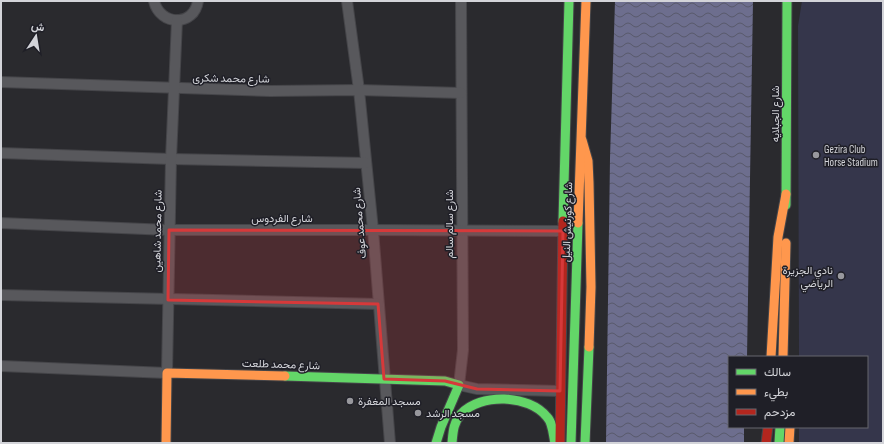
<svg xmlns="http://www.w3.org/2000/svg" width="884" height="444" font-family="'Sofia Sans Condensed',Vazirmatn,sans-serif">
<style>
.pitch{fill:#35364b}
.water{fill:url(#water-waves)}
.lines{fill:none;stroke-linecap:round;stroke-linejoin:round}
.street-casing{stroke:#454549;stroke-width:12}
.fast-casing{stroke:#454549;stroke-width:11}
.slow-casing{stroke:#454549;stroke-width:11}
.jam-casing{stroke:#454549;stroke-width:11}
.street{stroke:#58585c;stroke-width:10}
.fast{stroke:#63d668;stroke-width:9}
.slow{stroke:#ff974d;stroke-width:9}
.jam{stroke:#b3261e;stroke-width:9}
.marked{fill:#d6393a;fill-opacity:0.2;stroke:#d6393a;stroke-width:3;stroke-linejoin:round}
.poi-dot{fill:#98989d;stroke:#1f1f27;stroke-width:1.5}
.labels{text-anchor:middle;stroke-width:3;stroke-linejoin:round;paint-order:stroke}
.street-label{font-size:11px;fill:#d3d4d9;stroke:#1f1f27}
.poi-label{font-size:11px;fill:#d3d4d9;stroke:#1f1f27;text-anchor:start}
</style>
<defs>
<pattern id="water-waves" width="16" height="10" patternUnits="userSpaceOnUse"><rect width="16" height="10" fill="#6d6e8e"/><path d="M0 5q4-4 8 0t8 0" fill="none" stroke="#58596b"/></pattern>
</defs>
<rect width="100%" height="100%" fill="#2a2a2e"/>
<path class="pitch" d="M802,1H883V443H799V427H867V357H799L798,26Z"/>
<path class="water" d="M615,1H753L747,357H729V427H744V443H606L610,158Z"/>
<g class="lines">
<g class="street-casing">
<g id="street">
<path d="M154,1C160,26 194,27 198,1"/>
<path d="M347,1L359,90L373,230L390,443"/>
<path d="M461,1L463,350L459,385L477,389L560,391"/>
<path d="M1,82L270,91L359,90L461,93"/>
<path d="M1,153L171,159L366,163"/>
<path d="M1,223L169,230H373L563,231"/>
<path d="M1,295L378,304"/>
<path d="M1,366L167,373L171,159L177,20"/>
</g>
</g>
<g class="fast-casing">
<g id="fast">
<path d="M786,205L787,1"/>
<path d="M563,221L569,1"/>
<path d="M285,376L445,381L459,385L441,427L436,443"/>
<path d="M452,443C453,433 453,423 461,414C480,393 529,394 547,417C553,423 553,435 555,443"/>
<path d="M571,443L578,223"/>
<path d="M585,443L589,347"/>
<path d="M779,443L780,427"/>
</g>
</g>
<g class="slow-casing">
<g id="slow">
<path d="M582,140L588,161L589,183L591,287L589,347"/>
<path d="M578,223L586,1"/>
<path d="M771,357L778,237L786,194"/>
<path d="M783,357L786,243"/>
<path d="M166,443L167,373L285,376"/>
<path d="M789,443L790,427"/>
</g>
</g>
<g class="jam-casing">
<g id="jam">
<path d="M560,443L563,221"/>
<path d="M766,443L768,427"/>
</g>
</g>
<use href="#street" class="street"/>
<use href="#fast" class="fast"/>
<use href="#slow" class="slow"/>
<use href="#jam" class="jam"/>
</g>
<path class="marked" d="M169,230L563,231L560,391L477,389L445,381L384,379L378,304L168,300Z"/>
<g class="poi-dot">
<circle cx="816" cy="155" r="4"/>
<circle cx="841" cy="276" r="4"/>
<circle cx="350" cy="401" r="4"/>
<circle cx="418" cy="413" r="4"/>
</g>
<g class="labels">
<g class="street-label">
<text transform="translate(231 78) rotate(1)" y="4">شارع محمد شكرى</text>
<text transform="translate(775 114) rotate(-90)" y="4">شارع الجبلايه</text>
<text x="282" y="222">شارع الفردوس</text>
<text transform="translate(567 222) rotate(-88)" y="4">شارع كورنيش النيل</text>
<text transform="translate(359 223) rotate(-95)" y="4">شارع محمد عوف</text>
<text transform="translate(449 224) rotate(-90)" y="4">شارع سالم سالم</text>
<text transform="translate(157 231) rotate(-89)" y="4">شارع محمد شاهين</text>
<text transform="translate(281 364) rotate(2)" y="4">شارع محمد طلعت</text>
</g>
<g class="poi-label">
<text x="824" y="153">Gezira Club<tspan x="824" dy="13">Horse Stadium</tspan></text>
<text x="833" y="274" text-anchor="end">نادي الجزيرة<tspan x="833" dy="13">الرياضي</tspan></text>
<text x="358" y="405">مسجد المغفرة</text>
<text x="426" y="417">مسجد الرشد</text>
</g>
</g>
<rect width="884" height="444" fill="none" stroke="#d3d4d9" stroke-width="4"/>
<rect x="728" y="356" width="140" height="72" fill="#1f1f27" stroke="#67676e"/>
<rect x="736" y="369" width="20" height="6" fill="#63d668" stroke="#67676e"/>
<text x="764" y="376" font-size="12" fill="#d3d4d9">سالك</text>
<rect x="736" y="389" width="20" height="6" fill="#ff974d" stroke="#67676e"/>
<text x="764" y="396" font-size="12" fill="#d3d4d9">بطيء</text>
<rect x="736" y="409" width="20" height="6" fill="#b3261e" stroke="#67676e"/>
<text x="764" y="416" font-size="12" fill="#d3d4d9">مزدحم</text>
<g transform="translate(36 36) rotate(12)" stroke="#1f1f27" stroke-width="3" paint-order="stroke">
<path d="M0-3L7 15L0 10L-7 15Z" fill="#d3d4d9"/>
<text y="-6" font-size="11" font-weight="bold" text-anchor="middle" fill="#d3d4d9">ش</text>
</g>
</svg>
